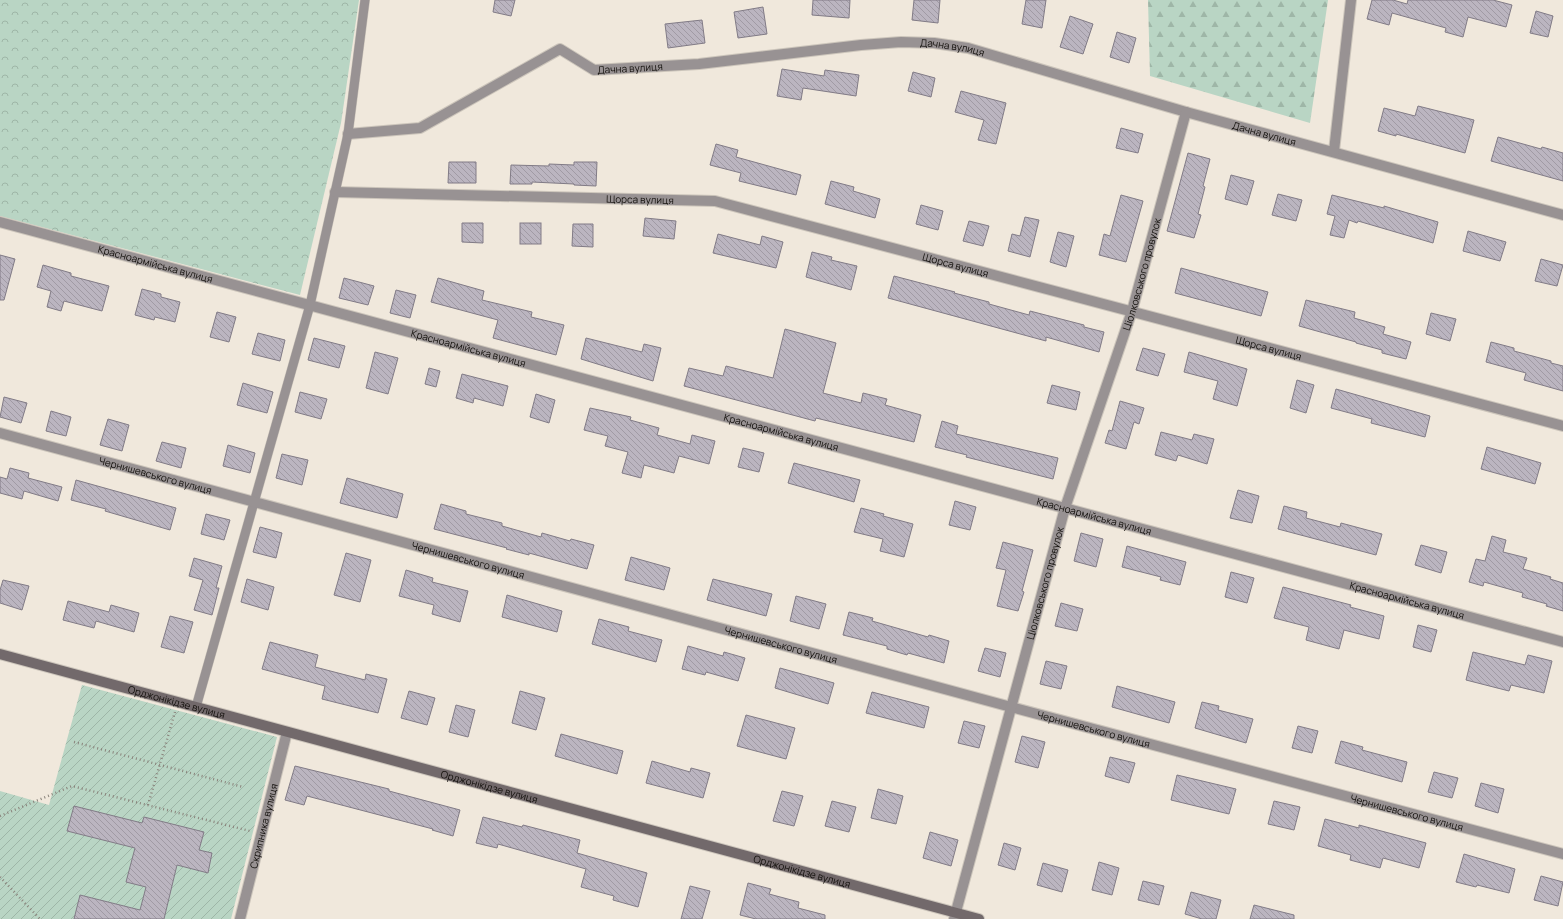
<svg xmlns="http://www.w3.org/2000/svg" width="1563" height="919" font-family="Manrope,sans-serif">
<style>
.forest{fill:url(#forest-firs)}
.park{fill:url(#park-crowns)}
.garden{fill:url(#garden-furrows)}
.building{fill:url(#building-back-hatch);stroke:#817b86}
.lines{fill:none;stroke-linecap:round;stroke-linejoin:round}
.service-casing{stroke:#ccc5bb;stroke-width:10}
.minor-casing{stroke:#ccc5bb;stroke-width:12}
.secondary-casing{stroke:#ccc5bb;stroke-width:12}
.path{stroke:#89837b;stroke-width:2.5;stroke-dasharray:1 3;stroke-linecap:butt}
.service{stroke:#989293;stroke-width:9}
.minor{stroke:#989293;stroke-width:10}
.secondary{stroke:#72696b;stroke-width:10}
.labels{text-anchor:middle;stroke-width:3.5;stroke-linejoin:round;paint-order:stroke}
.street-label{font-size:10px;fill:#120f0b;stroke:#fdf5ea}
</style>
<defs>
<pattern id="forest-firs" width="22" height="20" patternUnits="userSpaceOnUse"><rect width="22" height="20" fill="#b9d5c4"/><path d="M5 1l3.5 6h-7zM16 11l3.5 6h-7z" fill="#9eb6a7"/></pattern>
<pattern id="park-crowns" width="20" height="18" patternUnits="userSpaceOnUse"><rect width="20" height="18" fill="#b9d5c4"/><path d="M2 6a3 3 0 1 1 6 0M12 15a3 3 0 1 1 6 0" fill="none" stroke="#9eb6a7"/></pattern>
<pattern id="garden-furrows" width="10" height="10" patternUnits="userSpaceOnUse"><rect width="10" height="10" fill="#b9d5c4"/><path d="M-1 1l2-2M0 10L10 0M9 11l2-2" fill="none" stroke="#9eb6a7"/></pattern>
<pattern id="building-back-hatch" width="6" height="6" patternUnits="userSpaceOnUse"><rect width="6" height="6" fill="#bbb5c0"/><path d="M-1 5l2 2M0 0l6 6M5-1l2 2" fill="none" stroke="#a09aa4"/></pattern>
</defs>
<rect width="100%" height="100%" fill="#f0e8dc"/>
<path class="forest" d="M1148,0H1328L1310,123L1150,76Z"/>
<path class="park" d="M0,0H359L341,123L300,295L0,216Z"/>
<path class="garden" d="M82,685L277,737L231,919H0V791L49,805Z"/>
<g class="building">
<path d="M495,0H515L511,16L493,12Z"/>
<path d="M813,0H850L849,18L812,15Z"/>
<path d="M914,0H940L938,23L912,20Z"/>
<path d="M1026,0H1046L1042,28L1022,24Z"/>
<path d="M1372,0H1393L1407,4L1408,0H1493L1512,5L1506,27L1468,17L1463,37L1445,32L1446,28L1392,13L1389,25L1367,19Z"/>
<path d="M763,7L767,34L738,38L734,12Z"/>
<path d="M1536,11L1553,16L1548,37L1530,33Z"/>
<path d="M1070,16L1093,24L1083,54L1060,47Z"/>
<path d="M702,20L705,43L668,48L665,24Z"/>
<path d="M1117,32L1136,38L1129,63L1110,57Z"/>
<path d="M782,69L824,76L825,70L859,75L856,96L803,88L801,100L777,96Z"/>
<path d="M913,72L935,78L931,97L908,91Z"/>
<path d="M961,91L1006,103L996,144L978,140L984,120L955,112Z"/>
<path d="M1418,106L1474,120L1465,153L1396,134V136L1378,131L1384,108L1415,116Z"/>
<path d="M1121,128L1143,134L1138,153L1116,148Z"/>
<path d="M1498,137L1541,149L1542,147L1563,153V181L1491,161Z"/>
<path d="M716,144L738,150L736,157L801,175L796,195L739,181L741,173L710,165Z"/>
<path d="M1188,153L1210,159L1203,186L1205,187L1198,214L1201,215L1194,238L1167,231Z"/>
<path d="M449,162H476V183H448Z"/>
<path d="M574,162H597L596,186L574,185V184L532,182V184H510L511,165L549,166V164L574,165Z"/>
<path d="M1231,175L1254,181L1247,205L1225,199Z"/>
<path d="M831,181L854,187L853,191L880,199L875,218L825,204Z"/>
<path d="M1278,194L1302,200L1296,221L1272,215Z"/>
<path d="M1121,195L1143,201L1126,262L1099,255L1104,234L1110,236Z"/>
<path d="M1332,195L1384,208V206L1438,222L1433,243L1358,221L1357,223L1349,220L1344,238L1330,235L1335,216L1327,214Z"/>
<path d="M921,205L943,211L938,230L916,224Z"/>
<path d="M1025,217L1039,220L1030,257L1008,251L1012,234L1020,236Z"/>
<path d="M645,218L676,221L674,239L643,236Z"/>
<path d="M969,221L989,226L983,246L963,241Z"/>
<path d="M462,223H483V243L462,242Z"/>
<rect x="520" y="223" width="21" height="21"/>
<path d="M573,224H593V247L572,246Z"/>
<path d="M1468,231L1506,242L1500,261L1463,251Z"/>
<path d="M1058,232L1074,236L1066,267L1050,262Z"/>
<path d="M718,234L760,245L762,236L783,242L776,268L713,253Z"/>
<path d="M812,252L832,257L831,260L857,266L851,290L806,277Z"/>
<path d="M0,255L15,259L4,300H0Z"/>
<path d="M1541,259L1563,265L1557,286L1535,281Z"/>
<path d="M43,265L71,273V276L109,286L102,311L64,301L61,311L47,307L51,291L37,287Z"/>
<path d="M1181,268L1268,292L1261,316L1175,293Z"/>
<path d="M894,276L955,292L954,293L989,302V304L1029,315L1030,311L1084,325V327L1104,332L1099,352L1046,337V341L888,298Z"/>
<path d="M344,278L374,286L368,305L339,298Z"/>
<path d="M438,278L484,291L482,300L532,312L531,317L564,325L556,355L493,338L498,320L431,302Z"/>
<path d="M142,289L161,294V297L180,302L175,322L155,317L154,320L135,315Z"/>
<path d="M396,290L416,295L410,318L390,313Z"/>
<path d="M1306,300L1355,312L1354,318L1385,327L1383,334L1411,342L1406,359L1382,353V350L1356,343V342L1299,326Z"/>
<path d="M217,312L236,317L229,342L210,337Z"/>
<path d="M1431,313L1456,319L1450,341L1426,334Z"/>
<path d="M785,329L836,343L823,393L861,403L863,393L887,399L885,405L921,415L914,442L816,418L815,421L684,386L689,368L723,376L726,366L773,378Z"/>
<path d="M258,333L285,340L280,361L252,354Z"/>
<path d="M314,338L345,346L339,368L308,360Z"/>
<path d="M586,338L642,352L644,344L661,348L653,381L581,359Z"/>
<path d="M1491,342L1514,348V351L1551,361V363L1563,366V391L1524,380L1526,373L1486,362Z"/>
<path d="M1143,348L1165,354L1158,376L1136,370Z"/>
<path d="M375,352L398,358L388,394L366,388Z"/>
<path d="M1189,352L1247,369L1237,406L1213,399L1218,381L1184,372Z"/>
<path d="M429,368L440,371L436,387L425,384Z"/>
<path d="M462,374L508,386L503,406L474,398L473,403L456,398Z"/>
<path d="M1297,380L1314,385L1306,413L1290,408Z"/>
<path d="M243,383L273,392L267,413L237,405Z"/>
<path d="M1052,385L1080,392L1076,410L1047,403Z"/>
<path d="M1336,389L1430,416L1425,437L1371,423L1372,419L1331,408Z"/>
<path d="M300,392L327,399L321,419L295,412Z"/>
<path d="M536,394L555,400L549,423L530,417Z"/>
<path d="M4,397L27,403L21,423L0,417Z"/>
<path d="M1120,401L1144,408L1139,424L1134,422L1126,449L1105,443L1109,430L1112,431Z"/>
<path d="M590,408L631,417L630,420L659,428L657,435L690,444L692,435L715,441L709,464L679,456L674,473L644,465L641,478L622,473L628,452L605,446L608,436L584,430Z"/>
<path d="M51,411L71,417L66,436L46,431Z"/>
<path d="M108,419L129,425L122,451L100,445Z"/>
<path d="M942,421L958,426L956,434L1058,458L1053,479L966,457L967,455L935,447Z"/>
<path d="M1161,432L1192,440L1194,434L1214,439L1207,464L1178,455L1176,461L1155,455Z"/>
<path d="M162,442L186,448L181,468L156,461Z"/>
<path d="M228,445L255,453L250,473L223,466Z"/>
<path d="M1487,447L1541,463L1535,484L1481,469Z"/>
<path d="M743,448L764,453L759,472L738,467Z"/>
<path d="M282,454L308,460L302,485L276,478Z"/>
<path d="M794,463L860,480L854,502L788,483Z"/>
<path d="M10,468L29,473L28,478L62,487L58,501L24,491L22,499L0,493V477L7,479Z"/>
<path d="M347,478L403,494L397,518L340,503Z"/>
<path d="M76,480L176,508L170,530L105,511L106,509L71,500Z"/>
<path d="M1238,490L1259,496L1252,523L1230,518Z"/>
<path d="M955,501L976,507L970,530L949,525Z"/>
<path d="M441,504L466,511V514L502,523V526L541,537L542,533L570,541L571,539L594,545L587,569L529,553V555L506,549L507,548L434,529Z"/>
<path d="M1284,506L1307,512L1306,518L1340,527L1341,523L1382,534L1376,555L1278,529Z"/>
<path d="M861,508L884,514L883,516L913,524L904,557L880,551L883,539L854,532Z"/>
<path d="M206,514L230,520L224,540L201,534Z"/>
<path d="M260,527L282,533L276,558L253,552Z"/>
<path d="M1081,533L1103,539L1096,567L1074,561Z"/>
<path d="M1492,536L1506,540L1503,552L1527,558L1523,569L1551,577L1550,579L1563,583V611L1546,606L1547,604L1522,597L1523,593L1484,582L1483,586L1469,582L1476,559L1485,561Z"/>
<path d="M1003,542L1033,550L1022,591L1024,592L1018,611L997,606L1006,570L996,568Z"/>
<path d="M1421,545L1447,552L1441,573L1415,565Z"/>
<path d="M1127,546L1186,562L1180,585L1160,580L1161,577L1122,567Z"/>
<path d="M346,553L371,560L360,602L334,595Z"/>
<path d="M631,557L670,568L664,590L625,580Z"/>
<path d="M194,558L222,566L216,588H219L212,615L194,610L203,580L189,576Z"/>
<path d="M406,570L433,578L432,582L468,591L460,622L432,614L434,605L399,596Z"/>
<path d="M1231,572L1254,578L1247,603L1225,597Z"/>
<path d="M247,579L274,587L268,610L241,602Z"/>
<path d="M713,579L772,594L766,616L707,600Z"/>
<path d="M3,580L29,586L22,610L0,603V590Z"/>
<path d="M1283,587L1351,605L1350,607L1384,616L1379,639L1344,630L1339,649L1306,640L1309,627L1274,618Z"/>
<path d="M507,595L562,611L557,632L502,617Z"/>
<path d="M796,596L826,604L819,629L790,621Z"/>
<path d="M68,601L109,612L111,605L139,613L134,632L96,621L94,628L63,620Z"/>
<path d="M1061,603L1083,609L1077,631L1055,626Z"/>
<path d="M849,612L873,618L872,621L928,637L929,635L949,641L944,663L908,653L907,655L887,649V646L843,635Z"/>
<path d="M170,616L193,622L184,653L161,647Z"/>
<path d="M599,619L629,627L628,631L662,640L656,662L592,644Z"/>
<path d="M1418,625L1437,630L1431,652L1413,647Z"/>
<path d="M270,642L318,655L315,667L365,680L366,674L387,679L378,713L322,699L325,686L262,669Z"/>
<path d="M688,646L723,656L724,652L745,658L738,681L706,672L705,675L682,669Z"/>
<path d="M985,648L1006,653L1000,677L978,671Z"/>
<path d="M1473,652L1525,665L1528,655L1552,661L1544,693L1511,685L1509,691L1466,680Z"/>
<path d="M1046,661L1067,666L1061,689L1040,684Z"/>
<path d="M780,668L834,683L828,704L775,688Z"/>
<path d="M1117,686L1175,702L1169,723L1112,707Z"/>
<path d="M409,691L435,698L427,725L401,718Z"/>
<path d="M520,691L545,698L536,730L512,723Z"/>
<path d="M872,692L929,707L924,728L866,713Z"/>
<path d="M1202,702L1219,706L1218,710L1253,719L1246,743L1195,728Z"/>
<path d="M456,705L475,710L468,737L449,732Z"/>
<path d="M746,715L795,728L786,759L737,746Z"/>
<path d="M964,721L985,726L979,748L958,743Z"/>
<path d="M1298,726L1318,731L1312,753L1292,748Z"/>
<path d="M561,734L623,751L617,774L555,756Z"/>
<path d="M1022,736L1045,742L1038,768L1015,762Z"/>
<path d="M1341,741L1363,747L1362,750L1407,762L1402,782L1335,763Z"/>
<path d="M1110,757L1135,763L1129,783L1105,776Z"/>
<path d="M652,761L690,772L691,768L710,773L703,798L646,783Z"/>
<path d="M295,766L389,789V791L460,810L453,836L432,830L433,829L307,796L304,805L285,800Z"/>
<path d="M1434,772L1458,778L1452,798L1428,792Z"/>
<path d="M1177,775L1236,789L1229,814L1171,800Z"/>
<path d="M1481,783L1504,789L1498,813L1475,806Z"/>
<path d="M878,789L903,796L896,824L871,818Z"/>
<path d="M782,791L803,796L794,826L773,821Z"/>
<path d="M832,801L856,807L849,832L825,826Z"/>
<path d="M1274,801L1300,807L1294,830L1268,824Z"/>
<path d="M74,806L142,823L144,817L204,832L199,850L212,853L208,873L177,865L164,919H74L80,895L140,910L146,887L126,882L135,848L67,831Z"/>
<path d="M483,817L522,827L523,825L580,840L577,853L647,873L638,907L613,900L614,896L581,887L586,869L498,844L497,848L476,843Z"/>
<path d="M1325,819L1359,828V825L1426,843L1419,868L1383,858L1380,868L1350,860L1351,855L1318,846Z"/>
<path d="M930,832L958,840L951,866L923,858Z"/>
<path d="M1004,843L1021,848L1015,870L998,865Z"/>
<path d="M1464,854L1515,869L1509,893L1477,885L1476,887L1456,882Z"/>
<path d="M1099,862L1119,868L1112,895L1092,890Z"/>
<path d="M1043,863L1068,870L1062,892L1037,885Z"/>
<path d="M1541,876L1563,882L1558,906L1534,900Z"/>
<path d="M1143,881L1164,886L1159,905L1138,900Z"/>
<path d="M748,883L771,889L769,894L799,902L798,908L825,915V919H756L740,915Z"/>
<path d="M690,886L710,891L702,919H681Z"/>
<path d="M1191,892L1221,900L1216,919H1202L1185,914Z"/>
<path d="M1254,905L1294,915V919H1250Z"/>
</g>
<g class="lines">
<g class="service-casing">
<path id="service" d="M196,707L310,305L348,134L365,0"/>
</g>
<g class="minor-casing">
<g id="minor">
<path id="s1" d="M348,134L420,128L560,49L594,70L699,64L861,45L901,42L934,43L968,48L1186,112L1563,215"/>
<path d="M1334,151L1351,0"/>
<path id="s2" d="M335,192L715,201L1563,426"/>
<path id="s3" d="M0,222L1563,642"/>
<path id="s4" d="M0,433L1011,707L1563,854"/>
<path id="s5" d="M240,919L287,732"/>
<path id="s6" d="M954,919L1065,508L1132,311L1186,112"/>
</g>
</g>
<g class="secondary-casing">
<g id="secondary">
<path id="s7" d="M0,654L979,919"/>
</g>
</g>
<g class="path">
<path d="M74,742L243,787"/>
<path d="M148,805L175,712"/>
<path d="M0,816L72,786L250,831"/>
<path d="M0,877L40,919"/>
</g>
<use href="#service" class="service"/>
<use href="#minor" class="minor"/>
<use href="#secondary" class="secondary"/>
</g>
<g class="labels">
<g class="street-label">
<text dy="4" stroke="none"><textPath href="#s1" startOffset="633">Дачна вулиця</textPath></text>
<text dy="4" stroke="none"><textPath href="#s1" startOffset="309">Дачна вулиця</textPath></text>
<text dy="4" stroke="none"><textPath href="#s1" startOffset="957">Дачна вулиця</textPath></text>
<text dy="4" stroke="none"><textPath href="#s2" startOffset="305">Щорса вулиця</textPath></text>
<text dy="4" stroke="none"><textPath href="#s3" startOffset="161">Красноармійська вулиця</textPath></text>
<text dy="4" stroke="none"><textPath href="#s2" startOffset="629">Щорса вулиця</textPath></text>
<text dy="4" stroke="none"><textPath href="#s6" startOffset="672">Ціолковського провулок</textPath></text>
<text dy="4" stroke="none"><textPath href="#s2" startOffset="953">Щорса вулиця</textPath></text>
<text dy="4" stroke="none"><textPath href="#s3" startOffset="485">Красноармійська вулиця</textPath></text>
<text dy="4" stroke="none"><textPath href="#s3" startOffset="809">Красноармійська вулиця</textPath></text>
<text dy="4" stroke="none"><textPath href="#s4" startOffset="161">Чернишевського вулиця</textPath></text>
<text dy="4" stroke="none"><textPath href="#s3" startOffset="1133">Красноармійська вулиця</textPath></text>
<text dy="4" stroke="none"><textPath href="#s4" startOffset="485">Чернишевського вулиця</textPath></text>
<text dy="4" stroke="none"><textPath href="#s6" startOffset="348">Ціолковського провулок</textPath></text>
<text dy="4" stroke="none"><textPath href="#s3" startOffset="1457">Красноармійська вулиця</textPath></text>
<text dy="4" stroke="none"><textPath href="#s4" startOffset="809">Чернишевського вулиця</textPath></text>
<text dy="4" stroke="none"><textPath href="#s7" startOffset="183">Орджонікідзе вулиця</textPath></text>
<text dy="4" stroke="none"><textPath href="#s4" startOffset="1133">Чернишевського вулиця</textPath></text>
<text dy="4" stroke="none"><textPath href="#s7" startOffset="507">Орджонікідзе вулиця</textPath></text>
<text dy="4" stroke="none"><textPath href="#s4" startOffset="1457">Чернишевського вулиця</textPath></text>
<text dy="4" stroke="none"><textPath href="#s5" startOffset="96">Скрипника вулиця</textPath></text>
<text dy="4" stroke="none"><textPath href="#s7" startOffset="831">Орджонікідзе вулиця</textPath></text>
</g>
</g>
</svg>
